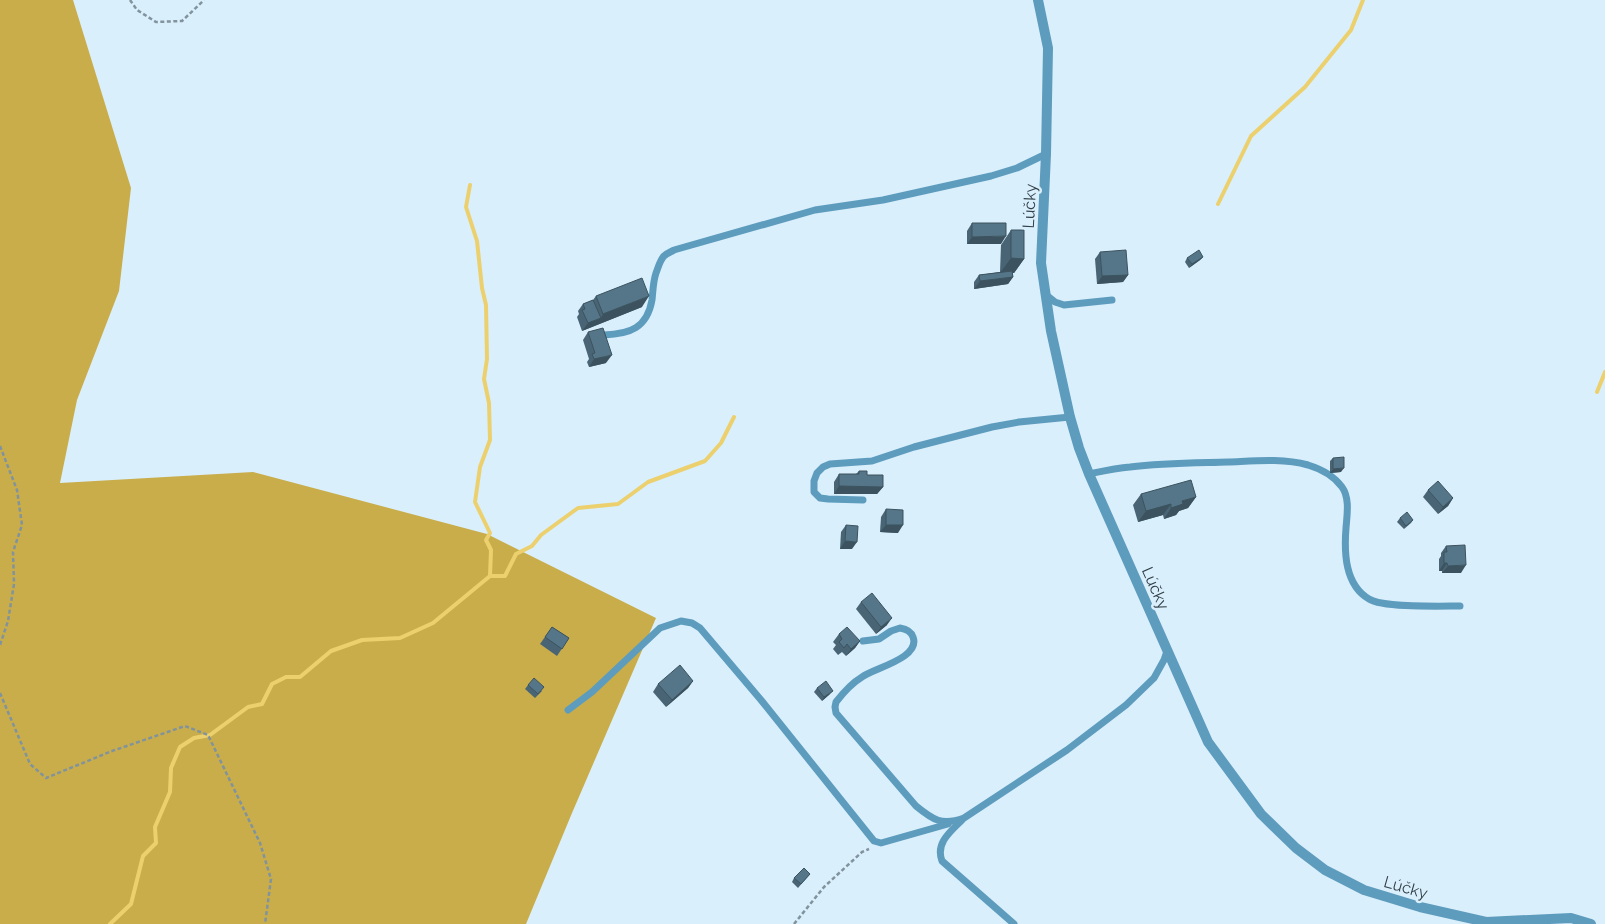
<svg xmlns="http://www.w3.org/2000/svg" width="1605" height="924" font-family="Raleway,sans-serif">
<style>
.forest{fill:#c9ad4a}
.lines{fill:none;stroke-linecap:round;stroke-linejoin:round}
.stream{stroke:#ecd06e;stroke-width:4}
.path{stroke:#81939d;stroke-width:2.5;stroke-dasharray:4 2.5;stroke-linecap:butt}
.service{stroke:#5e9cbe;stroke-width:7}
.minor{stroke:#5e9cbe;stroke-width:10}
.wall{fill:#496575}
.shaded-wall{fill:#3c535f}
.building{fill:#557688;stroke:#3c535f}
.labels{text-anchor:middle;stroke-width:5;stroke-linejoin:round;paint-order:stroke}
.street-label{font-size:16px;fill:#303e46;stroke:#daeffc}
</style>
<rect width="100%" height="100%" fill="#daeffc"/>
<path class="forest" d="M0,0H73L131,188L119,291L77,400L60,483L253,472L487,534L656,618L572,813L526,924H0Z"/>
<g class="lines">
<g class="stream">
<path d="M1218,204L1251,136L1305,87L1351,30L1363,0"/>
<path d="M1597,392L1605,372"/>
<path d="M490,576H505L516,554L532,546L541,535L578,508L618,504L648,482L705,461L721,443L734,417"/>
<path d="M110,924L131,904L143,856L156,843L155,827L170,792L171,768L180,747L194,738L210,735L248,707L262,704L272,684L286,677H300L331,651L362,640L400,638L433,623L490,576L491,550L486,540L490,533L475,502L480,467L490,440L489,403L484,379L487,359L486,305L482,288L477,241L466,207L470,185"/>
</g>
<g class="path">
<path d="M130,0L137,10L156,22L182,21L204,0"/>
<path d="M0,446L17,490L22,525L13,552L14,584L8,621L0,645"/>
<path d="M0,693L30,764L46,778L112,751L185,726L208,735L260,843L271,879L265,924"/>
<path d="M794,924L824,887L862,852L869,849"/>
</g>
<g class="service">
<path d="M1045,294L1055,302L1064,305L1112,300"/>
<path d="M604,335C630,334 647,328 652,300C653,291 653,282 656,273C658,268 660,260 664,256C667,253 671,252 674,250L815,210L883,200L991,176L1017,168L1046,154"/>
<path d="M1089,474C1103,471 1116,468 1130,467C1163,463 1196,463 1228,462C1254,461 1282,458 1308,465C1321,469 1334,476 1342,487C1350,498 1347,515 1346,528C1344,553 1345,585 1369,599C1383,608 1441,606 1460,606"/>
<path d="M863,500L828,499L820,498L814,492V481L817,473L823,467L830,464L872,461L914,447L992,427L1019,422L1070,417"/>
<path d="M863,641L879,639L891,631L900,628C906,629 911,631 913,637C921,658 874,668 862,677C852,683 843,693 836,702L835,707L836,713L916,806C933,820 942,826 964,818L1067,750L1126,705L1154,678L1164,660L1167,651"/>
<path d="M568,710L592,692L660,628L681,621L692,623L700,628L761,700L874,841L881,843L948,824"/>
<path d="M962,820C951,831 935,843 942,861L1014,924"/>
</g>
<path class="minor" d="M1038,0L1048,48L1046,154L1041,263L1051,331L1070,417L1079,448L1089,474L1208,742L1261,814L1296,848L1325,870L1364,890L1420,907L1486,922L1571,918L1591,924"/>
</g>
<g class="wall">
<path d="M972,223L1001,244H967V231Z"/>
<path d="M1011,230L1024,259L1014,273H1013V277L1008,284L974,289V282L979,275L1000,272L1001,245Z"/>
<path d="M1100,252L1128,275L1123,282L1097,284L1095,259Z"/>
<path d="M1203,257L1200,260L1189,268L1185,262L1187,258Z"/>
<path d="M596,296L642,307L582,331L577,317L579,314L578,311L583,304L593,300Z"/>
<path d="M588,332L606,363L589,367L587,362L589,359L583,340Z"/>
<path d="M1333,458L1341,472L1330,473V461Z"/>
<path d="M859,471L867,475L883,487L877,494H834V482L839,474H856Z"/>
<path d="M1428,490L1453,498L1448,506L1438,514L1423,497Z"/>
<path d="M1141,494L1196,497L1188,508L1179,511L1176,515L1164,519L1163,515L1138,522L1133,505Z"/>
<path d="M886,509L898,533L880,532L881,517Z"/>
<path d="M1400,518L1413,520L1411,523L1404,529L1397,522Z"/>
<path d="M846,525L852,549H840L841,532Z"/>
<path d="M1446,546L1461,573H1442V571H1439V559L1441,556V553Z"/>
<path d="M861,602L887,625L876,634L856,609Z"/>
<path d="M552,627L569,638L557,656L540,644Z"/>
<path d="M839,634L860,641L855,648L846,656L842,652L838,655L833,649L836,645L833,642Z"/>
<path d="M693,681L688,688L666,707L653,692L658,684Z"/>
<path d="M528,685L542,691L535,698L525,689Z"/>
<path d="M817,688L830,694L822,701L814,692Z"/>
<path d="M810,874L798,888L792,882L794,878Z"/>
</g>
<g class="shaded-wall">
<path d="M1006,236L1001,244H967L972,237Z"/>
<path d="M1203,257L1200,260L1189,268L1192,264Z"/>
<path d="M1011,258L1024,259L1014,273H1000Z"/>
<path d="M1128,275L1123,282L1097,284L1102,276Z"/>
<path d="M1013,277L1008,284L974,289L980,281Z"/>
<path d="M649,296L642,307L582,331L588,323L601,318L603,314Z"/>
<path d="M612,355L606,363L589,367L594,359Z"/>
<path d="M1344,468L1341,472L1330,473L1333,469Z"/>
<path d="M839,486L883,487L877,494H834Z"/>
<path d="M1196,497L1188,508L1179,511L1176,515L1164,519L1171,508L1182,501Z"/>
<path d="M1453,498L1448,506L1438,514L1443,507Z"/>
<path d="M1171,504L1163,515L1138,522L1146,511Z"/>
<path d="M886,525H903L898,533L880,532Z"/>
<path d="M845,541L857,542L852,549H840Z"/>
<path d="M1444,563H1447L1442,571H1439Z"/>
<path d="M1466,565L1461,573H1442L1448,566Z"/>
<path d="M892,618L887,625L876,634L881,627Z"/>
<path d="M860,641L855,648L846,656L851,649Z"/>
<path d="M693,681L688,688L666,707L672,700Z"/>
<path d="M833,691L830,694L822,701L824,697Z"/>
</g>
<g class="building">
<path d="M972,223H1006V236L972,237Z"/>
<path d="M1011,230H1024V259L1011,258Z"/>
<path d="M1126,250L1128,275L1102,276L1100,252Z"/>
<path d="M1199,250L1203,257L1192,264L1187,258Z"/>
<path d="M1012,271L1013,277L980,281L979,275Z"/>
<path d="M642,278L649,296L603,314L596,296Z"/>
<path d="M593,300L601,318L588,323L582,310L585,309L583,304Z"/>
<path d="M603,328L612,355L594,359L592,354L595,353L588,332Z"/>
<path d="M1344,457V468L1333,469V458Z"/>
<path d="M859,471H867V475H883V487L839,486V474H859Z"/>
<path d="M1191,480L1196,497L1182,501L1183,504L1171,508V504L1146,511L1141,494Z"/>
<path d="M1438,481L1453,498L1443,507L1428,490Z"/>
<path d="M886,509L903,510V525H886Z"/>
<path d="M1407,512L1413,520L1406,526L1400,518Z"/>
<path d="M846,525L858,526L857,542L845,541Z"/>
<path d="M1465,545L1466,565L1448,566L1447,563H1444V552H1447L1446,546Z"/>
<path d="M872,593L892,618L881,627L861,602Z"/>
<path d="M552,627L569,638L562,649L545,637Z"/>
<path d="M847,627L860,641L851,649L847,644L844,648L839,642L842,639L839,634Z"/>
<path d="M680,665L693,681L672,700L658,684Z"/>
<path d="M534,678L544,687L538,694L528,685Z"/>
<path d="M826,681L833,691L824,697L817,688Z"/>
<path d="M804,868L810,874L801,884L794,878Z"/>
</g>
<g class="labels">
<g class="street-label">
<text transform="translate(1029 206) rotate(-87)" y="6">Lúčky</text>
<text transform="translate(1156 588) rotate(66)" y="6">Lúčky</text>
<text transform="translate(1406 887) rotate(16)" y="6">Lúčky</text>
</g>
</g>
</svg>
